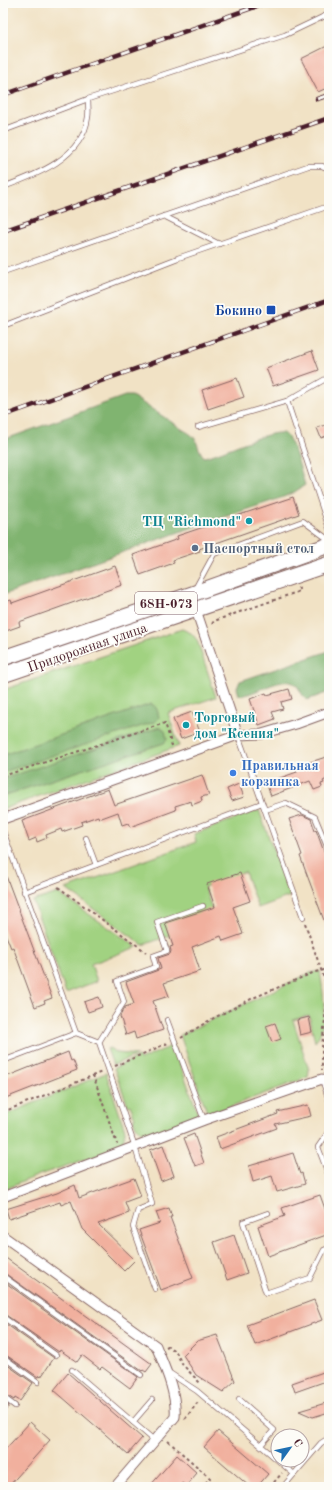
<svg xmlns="http://www.w3.org/2000/svg" width="332" height="1490" font-family="'Old Standard TT',serif">
<style>
.green{fill:#a1d281;stroke:#767856}
.forest{fill:#80b46f;stroke:#656a4d}
.building{fill:#f1b09e}
.lines{fill:none;stroke-linecap:round;stroke-linejoin:round}
.service-casing{stroke:#846361;stroke-width:6}
.minor-casing{stroke:#846361;stroke-width:11}
.primary-casing{stroke:#846361;stroke-width:17}
.path{stroke:#846361;stroke-width:2;stroke-dasharray:3 3;stroke-linecap:butt}
.service{stroke:#fff;stroke-width:4.5}
.minor{stroke:#fff;stroke-width:9}
.primary{stroke:#fff;stroke-width:15}
.rail-casing{stroke:#4a1f2b;stroke-width:4.5}
.rail{stroke:#fdfcf7;stroke-width:3;stroke-dasharray:9;stroke-linecap:butt}
.transit-dot{fill:#1a4fb4;stroke:#fdfcf7;stroke-width:1.5}
.culture-dot{fill:#0f9aa8;stroke:#fdfcf7;stroke-width:1.5}
.service-dot{fill:#5c6f8a;stroke:#fdfcf7;stroke-width:1.5}
.shop-dot{fill:#3f7fe0;stroke:#fdfcf7;stroke-width:1.5}
.labels{text-anchor:middle;stroke-width:3.5;stroke-linejoin:round;paint-order:stroke}
.shield{fill:#fdfcf7;stroke:#806168;stroke-width:1}
.shield-label{font-size:13px;font-weight:bold;fill:#4a1f2b}
.transit-label{font-size:14px;font-weight:bold;fill:#164399;stroke:#fdfcf7;text-anchor:end}
.culture-label{font-size:14px;font-weight:bold;fill:#0d838f;stroke:#fdfcf7;text-anchor:end}
.service-label{font-size:14px;font-weight:bold;fill:#4e5e75;stroke:#fdfcf7;text-anchor:start}
.street-label{font-size:14px;fill:#4a1f2b;stroke:#fdfcf7}
.shop-label{font-size:14px;font-weight:bold;fill:#366cbe;stroke:#fdfcf7;text-anchor:start}
</style>
<rect width="100%" height="100%" fill="#fdfcf7"/>
<filter id="ink" filterUnits="userSpaceOnUse"><feTurbulence type="fractalNoise" baseFrequency=".025" numOctaves="2"/><feDisplacementMap in="SourceGraphic" scale="8" xChannelSelector="R" yChannelSelector="G"/><feConvolveMatrix kernelMatrix="1 2 1 2 8 2 1 2 1" color-interpolation-filters="sRGB"/></filter>
<filter id="wash" filterUnits="userSpaceOnUse"><feTurbulence type="fractalNoise" baseFrequency=".012" numOctaves="4" result="noise"/><feDisplacementMap in="SourceGraphic" scale="16" xChannelSelector="R" yChannelSelector="G"/><feGaussianBlur stdDeviation="0.9" result="paint"/><feColorMatrix in="noise" values="0 0 0 0 0 0 0 0 0 0 0 0 0 0 0 0 0 1.4 0 .05"/><feComposite in="paint" operator="in"/></filter>
<g filter="url(#wash)">
<rect width="100%" height="100%" fill="#f1e2c5"/>
<g class="green">
<path d="M182,629L191,633L197,640L216,697L168,713L179,746L3,809V690Z"/>
<path d="M259,810L290,896L258,908L245,872L204,887L216,919L143,945L66,889L196,842L194,834Z"/>
<path d="M58,893L137,947L91,964L97,981L66,993L33,901Z"/>
<path d="M320,971C323,990 329,1026 315,1042L309,1015L293,1020L309,1070L308,1077L208,1115L180,1035L310,973Z"/>
<path d="M173,1045L199,1116L183,1124L148,1135C139,1132 136,1128 133,1119L135,1118L130,1105L128,1106L114,1068L139,1057L140,1060Z"/>
<path d="M109,1048L118,1053L137,1055L113,1065L107,1049Z"/>
<path d="M106,1073L125,1130C125,1138 122,1144 116,1149L39,1175L3,1190V1116Z"/>
</g>
<g class="forest">
<path d="M125,396H132L179,427C184,431 191,433 195,439C198,445 199,451 204,457C219,455 274,427 285,434C293,439 302,475 305,485L293,493L281,498L185,530L3,595V440Z"/>
<path d="M329,651V692L307,700C301,695 301,690 296,685C283,673 254,697 239,695L237,688L240,681Z"/>
<path d="M151,704C157,706 158,712 159,718L154,722L3,772V755Z"/>
<path d="M160,727L165,731L167,739L164,743L3,796V779Z"/>
</g>
<g id="blocks">
<g class="building">
<path d="M329,45V87L318,92L301,59Z"/>
<path d="M312,351L319,370L273,386L266,368Z"/>
<path d="M237,378L244,397L208,409L202,390Z"/>
<path d="M329,424V435L321,438L317,428Z"/>
<path d="M293,497L299,514L199,549L200,551L173,560L174,563L140,575L133,555L178,539L177,536Z"/>
<path d="M115,566L122,585L19,622L20,626L3,632V603L11,600L12,603Z"/>
<path d="M289,689L292,699L281,702L283,709L272,712L275,719L259,725L250,699L266,693L267,695Z"/>
<path d="M192,712L200,732L181,739L173,719Z"/>
<path d="M329,756V778L323,781L324,783L321,784L322,787L314,790L310,781L271,796L266,783L297,772L295,767Z"/>
<path d="M202,775L209,795L201,797L202,801L192,805L191,801L175,806L176,810L130,827L128,823L122,825L118,812L99,819L98,816L81,822L82,825L62,832L61,829L46,835L47,838L37,842L36,838L29,841L22,821L108,789L114,805Z"/>
<path d="M239,784L244,797L232,801L227,789Z"/>
<path d="M302,815L311,819L315,831L316,830L327,860H326L329,869V931H328L307,875L300,856L302,855L289,819Z"/>
<path d="M3,868L52,998L44,1001L45,1003L35,1007L13,947L11,948L3,928Z"/>
<path d="M240,873L250,901L233,907L243,934L223,941L221,936L192,947L200,971L164,983L169,996L153,1001L163,1030L136,1039L134,1032L126,1035L120,1016L125,1007L134,1004L126,982L161,969L158,958L170,954L171,951L170,947L173,946L165,923L215,907L207,884Z"/>
<path d="M99,997L102,1007L88,1012L84,1002Z"/>
<path d="M309,1017L312,1032L300,1035L297,1020Z"/>
<path d="M275,1023L281,1039L272,1042L266,1026Z"/>
<path d="M68,1052L71,1061L73,1060L77,1070L3,1099V1078Z"/>
<path d="M308,1105L311,1116L275,1124L277,1128L220,1149L216,1137L278,1114L277,1112Z"/>
<path d="M194,1134L204,1163L195,1166L184,1138Z"/>
<path d="M163,1145L174,1176L161,1181L150,1150Z"/>
<path d="M293,1153L300,1174L302,1173L305,1184L277,1192L272,1176L253,1182L249,1166Z"/>
<path d="M134,1178L141,1196L125,1202L129,1213L98,1224L135,1260L124,1271L82,1229L71,1201L61,1205L60,1202L9,1219L6,1209L57,1193L75,1185L79,1198Z"/>
<path d="M320,1195L329,1220V1234L268,1256L258,1226L285,1216L282,1208Z"/>
<path d="M169,1208L172,1217H170L193,1278L161,1290L139,1230L160,1223L156,1212Z"/>
<path d="M234,1235L247,1273L227,1280L214,1242Z"/>
<path d="M3,1256L152,1364L146,1372L143,1370L142,1371L3,1272Z"/>
<path d="M3,1281L138,1377L130,1388L102,1367L100,1369L82,1355L77,1362L60,1350L59,1352L3,1313Z"/>
<path d="M314,1300L322,1320L255,1345L247,1325Z"/>
<path d="M3,1322L54,1358L41,1377L39,1375L38,1377L3,1353Z"/>
<path d="M217,1335L235,1381L223,1392L196,1375L183,1355L197,1341Z"/>
<path d="M3,1362L33,1383L20,1401L15,1398L14,1400L3,1393Z"/>
<path d="M329,1370V1380L295,1392L292,1383Z"/>
<path d="M68,1373L142,1438L128,1454L54,1390Z"/>
<path d="M3,1402L9,1406L3,1415Z"/>
<path d="M329,1402V1412L313,1417L299,1411Z"/>
<path d="M30,1422L50,1440L8,1487H3V1452Z"/>
<path d="M218,1431L268,1474L257,1487H250L204,1447Z"/>
<path d="M177,1455L197,1473L186,1486L182,1483L179,1487H149Z"/>
</g>
</g>
</g>
<g filter="url(#ink)">
<use href="#blocks" fill-opacity="0" stroke="#846361" stroke-width="1"/>
<g class="lines">
<g class="service-casing">
<g id="service">
<path d="M3,131L88,99L285,35L329,14"/>
<path d="M3,187C36,175 83,158 88,117C89,111 88,105 88,99"/>
<path d="M164,216L219,244"/>
<path d="M3,272L308,166H322L329,169"/>
<path d="M3,326L178,258L329,206"/>
<path d="M287,401L329,528"/>
<path d="M198,427L287,401L329,377"/>
<path d="M195,589L214,554L303,521L329,540"/>
<path d="M238,735L303,917"/>
<path d="M265,810L286,803L315,817L329,851"/>
<path d="M3,831L76,1033L99,1042L135,1147L152,1204L138,1210L133,1227L155,1289"/>
<path d="M86,838L96,865"/>
<path d="M24,892L262,803"/>
<path d="M167,1020L204,1120"/>
<path d="M99,1042L124,1002L117,981L156,967L153,956L167,951L157,922L203,906"/>
<path d="M3,1061L76,1033"/>
<path d="M322,1079L329,1100"/>
<path d="M329,1131L318,1147L329,1176"/>
<path d="M268,1213L243,1222L266,1293L310,1278L324,1250L329,1248"/>
<path d="M3,1276L141,1375"/>
<path d="M3,1317L56,1355"/>
<path d="M3,1357L38,1382"/>
<path d="M72,1370L155,1441"/>
<path d="M168,1372L197,1391L294,1474"/>
<path d="M3,1397L15,1406"/>
<path d="M239,1399L274,1430L261,1445"/>
<path d="M133,1422L152,1400"/>
<path d="M283,1487L321,1443L329,1438"/>
</g>
</g>
<g class="minor-casing">
<g id="minor">
<path d="M196,610L238,735"/>
<path d="M3,819L238,735L262,734L296,724L329,712"/>
<path d="M3,1197L204,1120L322,1079"/>
<path d="M3,1236L156,1346C165,1368 177,1393 175,1417L115,1487"/>
</g>
</g>
<g class="primary-casing">
<g id="primary">
<path d="M3,658L192,594L329,545"/>
<path d="M3,675L329,564"/>
</g>
</g>
<g class="path">
<path d="M212,624L214,621L300,591L298,587"/>
<path d="M3,776L165,723L172,746"/>
<path d="M58,887L146,952"/>
<path d="M305,923L328,990L322,1047V1070"/>
<path d="M181,1038L210,1020L253,998L315,972L329,969"/>
<path d="M115,1066L168,1043"/>
<path d="M93,1075L117,1144"/>
<path d="M3,1112L102,1072"/>
<path d="M166,1347L168,1346L176,1352L182,1364L200,1383"/>
<path d="M185,1419L198,1402"/>
<path d="M168,1441L210,1478L202,1487"/>
<path d="M270,1487L282,1473"/>
</g>
<use href="#service" class="service"/>
<use href="#minor" class="minor"/>
<use href="#primary" class="primary"/>
<g class="rail-casing">
<g id="rail">
<path d="M3,95L266,3"/>
<path d="M317,99L329,95"/>
<path d="M3,231L329,118"/>
<path d="M3,416L329,300"/>
</g>
</g>
<use href="#rail" class="rail"/>
</g>
</g>
<rect class="transit-dot" x="266" y="305" width="10" height="10" rx="2"/>
<g class="culture-dot">
<circle cx="249" cy="521" r="4"/>
<circle cx="186" cy="725" r="4"/>
</g>
<circle class="service-dot" cx="195" cy="548" r="4"/>
<circle class="shop-dot" cx="233" cy="773" r="4"/>
<g class="labels">
<rect class="shield" x="135" y="592" width="62" height="22" rx="3"/>
<g class="shield-label">
<text x="166" y="608">68Н-073</text>
</g>
<g class="transit-label">
<text x="262" y="315">Бокино</text>
</g>
<g class="culture-label">
<text x="241" y="526">ТЦ "Richmond"</text>
<text x="194" y="722" text-anchor="start">Торговый<tspan x="194" dy="16">дом "Ксения"</tspan></text>
</g>
<g class="service-label">
<text x="203" y="553">Паспортный стол</text>
</g>
<g class="street-label">
<text transform="translate(87 647) rotate(-19)" y="5">Придорожная улица</text>
</g>
<g class="shop-label">
<text x="241" y="770">Правильная<tspan x="241" dy="16">корзинка</tspan></text>
</g>
</g>
<rect width="332" height="1490" fill="none" stroke="#fdfcf7" stroke-width="16"/>
<g transform="translate(290 1448) rotate(57)"><circle r="19" fill="#fdfcf7" stroke="#b5a4a5"/>
<path d="M0-3L7 15L0 10L-7 15Z" fill="#1f6fb2"/>
<text y="-6" font-size="11" font-weight="bold" text-anchor="middle" fill="#4a1f2b">С</text>
</g>
</svg>
